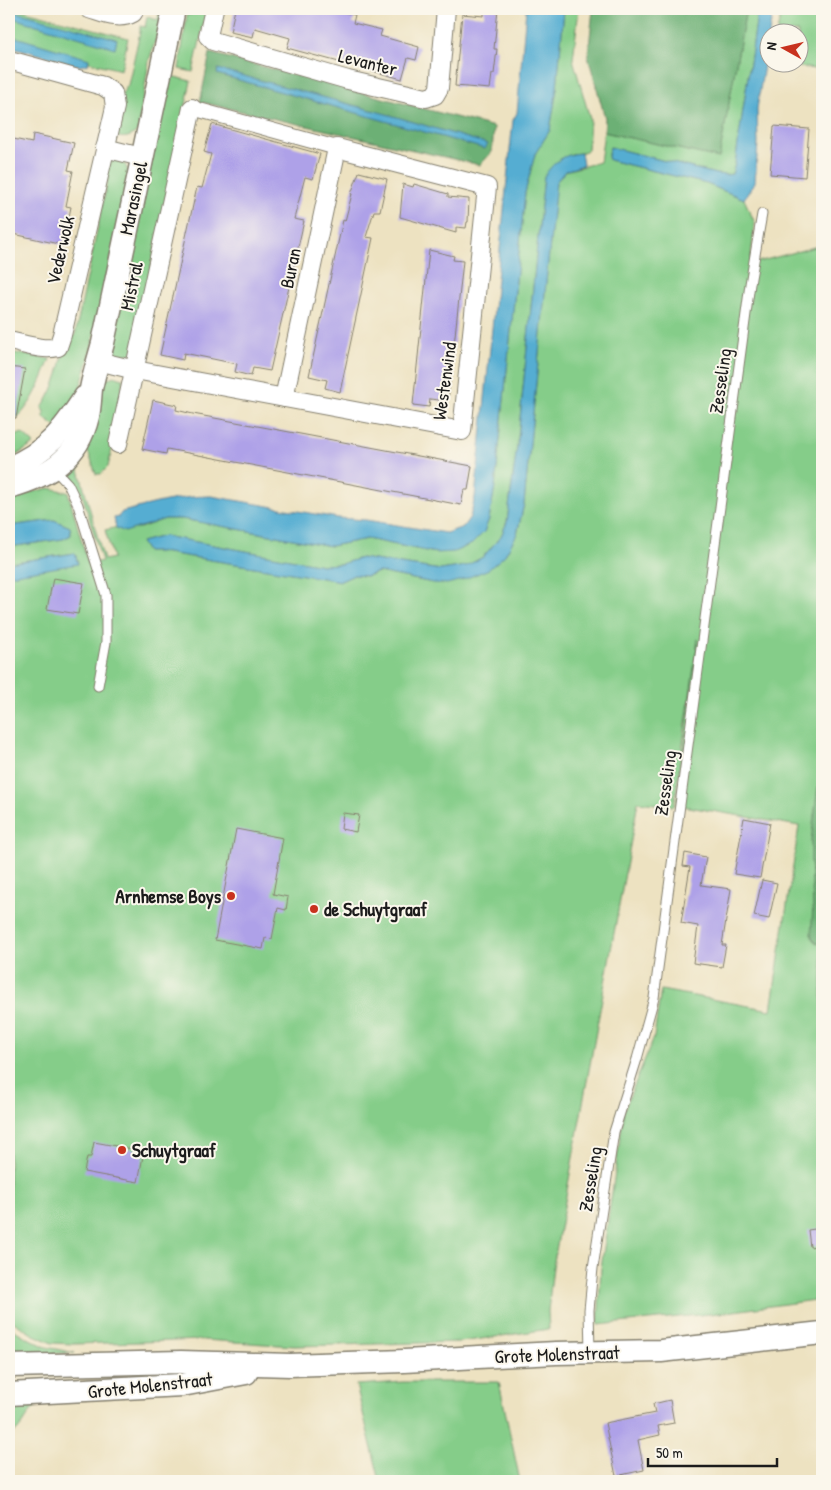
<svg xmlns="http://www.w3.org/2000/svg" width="831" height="1490" font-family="'Patrick Hand',sans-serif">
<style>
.green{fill:#85cd89;stroke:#507452}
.forest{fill:#6cb075;stroke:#446648}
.water{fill:#55add2;stroke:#386477}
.building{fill:#aea1e8}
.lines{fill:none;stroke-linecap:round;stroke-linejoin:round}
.service-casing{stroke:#847f6e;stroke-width:11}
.pedestrian-casing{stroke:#847f6e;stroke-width:16}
.minor-casing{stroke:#847f6e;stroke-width:20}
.tertiary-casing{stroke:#847f6e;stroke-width:25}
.service{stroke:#fff;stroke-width:9}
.pedestrian{stroke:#fff;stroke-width:14}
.minor{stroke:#fff;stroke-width:18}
.tertiary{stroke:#fff;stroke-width:22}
.poi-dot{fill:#c8321e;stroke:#fbf7ec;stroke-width:2}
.labels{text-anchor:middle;stroke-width:4;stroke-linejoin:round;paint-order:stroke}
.street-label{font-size:19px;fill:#1c1c1c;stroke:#fbf7ec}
.poi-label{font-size:19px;font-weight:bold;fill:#1c1c1c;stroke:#fbf7ec;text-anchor:start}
</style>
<rect width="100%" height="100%" fill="#fbf7ec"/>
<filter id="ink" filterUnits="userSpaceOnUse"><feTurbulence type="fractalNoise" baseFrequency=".02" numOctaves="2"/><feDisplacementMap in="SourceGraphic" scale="10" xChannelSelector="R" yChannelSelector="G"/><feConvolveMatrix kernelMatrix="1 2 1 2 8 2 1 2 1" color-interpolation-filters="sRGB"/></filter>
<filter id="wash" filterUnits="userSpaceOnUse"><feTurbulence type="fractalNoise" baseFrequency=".0096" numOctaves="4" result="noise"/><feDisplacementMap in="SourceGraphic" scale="20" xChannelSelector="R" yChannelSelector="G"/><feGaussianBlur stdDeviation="1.12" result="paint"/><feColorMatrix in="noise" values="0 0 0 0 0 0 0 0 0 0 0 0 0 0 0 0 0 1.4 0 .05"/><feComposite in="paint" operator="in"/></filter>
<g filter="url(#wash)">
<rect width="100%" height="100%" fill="#ede2c1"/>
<g class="green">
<path d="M9,9H18L128,38L121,70L9,42Z"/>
<path d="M192,9H207L193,72L179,69L187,14L191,15Z"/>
<path d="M564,9H579L573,59L590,119L588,150L581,153L571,154L544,176L518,439L507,522L501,536L483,557L466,566L441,570L361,558L341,564L322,565L164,536L141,542L147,552H161L341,581L354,575L366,576L379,572L433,583L505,555L517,534L524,504L556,182L565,171L600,162L604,132L719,158L746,9H758L735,164L732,174L726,175L716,174L610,147L608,156L609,160L707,184L744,199L755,223L750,264L822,245V1299L719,1313L598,1325L601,1268L624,1110L654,1037L661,990L771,1010L799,826L677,805L698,639L674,806L638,802L553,1267L548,1311L549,1329L461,1342L294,1346L204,1340L74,1344L52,1343L32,1334L9,1319V575L78,563L75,553L9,563V547L63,539L71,535L70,527L54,520L9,526V496L19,495L49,488L68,492L88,564L102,561L81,491L70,474L69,468L76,459L104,560L113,558L105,530L118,527L140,528L165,519H182L331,546L367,539L436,553L472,544L484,532L489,519L495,487L525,193L535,154L550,130L557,88Z"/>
<path d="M782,9H822V70L771,63L798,62V32H777Z"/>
<path d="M159,13H164L149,61L138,130C131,138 124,139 114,136L121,95L128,85L140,32V26L145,27L147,17L158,20Z"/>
<path d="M171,76L191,81L132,354L117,355L112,349L158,125Z"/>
<path d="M111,158C122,158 127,165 129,175L89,359L79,391L56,427L44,418V412L42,408C58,384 60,366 67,338L75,335L108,179L103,172Z"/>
<path d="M9,352L50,359C41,382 31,410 9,424Z"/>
<path d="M114,376L123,379L113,444L108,467L101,474H96L89,454L86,449L104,380Z"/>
<path d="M22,433L34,444L9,460V439Z"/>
<path d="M9,1327L28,1338L46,1347L75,1353L9,1354Z"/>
<path d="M403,1382H499L520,1481H380L356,1385Z"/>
<path d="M46,1400C43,1402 38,1404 36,1406C25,1415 24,1430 9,1435V1413C20,1401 32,1401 46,1400Z"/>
</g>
<g class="forest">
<path d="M593,9H746L719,158L604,132L605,118L588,56Z"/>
<path d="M210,53L494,127L492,152L480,165L200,102Z"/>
<path d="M822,754V944L817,943L813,940L811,935L813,908L811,860V841Z"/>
</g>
<g class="water">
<path d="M526,9H564L557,88L550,130L535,154L525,193L495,487L489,519L484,532L472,544L454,552L436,553L367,539L331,546L182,519H165L125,532L116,528L114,518L118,517L122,512C152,504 180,496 211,496L338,518L366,520L446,533L463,527L470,517L475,497L513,120L517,113Z"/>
<path d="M758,9H773L757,109L758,143L755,182L744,199L707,184L609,160L608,156L610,147L716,174L726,175L732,174L735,164Z"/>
<path d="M9,10L117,39L115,48L9,17Z"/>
<path d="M9,35L89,59L88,64L80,66L9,46Z"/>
<path d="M218,69L390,115L488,144L485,149L217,74Z"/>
<path d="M581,153L583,165L565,171L556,182L524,504L517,534L505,555L489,569L462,580L447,584L433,583L379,572L366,576L354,575L341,581L161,552H147L141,542L164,536L322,565L341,564L361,558L441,570L466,566L483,557L501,536L507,522L518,439L544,176C554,162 563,154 581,153Z"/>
<path d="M54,520L70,527L71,535L63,539L9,547V526Z"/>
<path d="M75,553L78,564L9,575V563Z"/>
</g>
<g id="blocks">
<g class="building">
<path d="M235,9H331L355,15L353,23L382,30L380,36L419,47L416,60L408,58L402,79L287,48L290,38L255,28L253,37L230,32Z"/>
<path d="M484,9H498L494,49H497L494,74H492L490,89L455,86L462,14L484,16Z"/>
<path d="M212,124L320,154L313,179L305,177L294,219L304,221L270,371L253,368L251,376L235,372L237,364L184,353L183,360L160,355L197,187L202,188L211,154L204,152Z"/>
<path d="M774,126L809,129L805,177L770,174Z"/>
<path d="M33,134L74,143L68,170L73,171L66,206L71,207L63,245L9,233V138L32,143Z"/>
<path d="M359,172L387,179L380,211H374L366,237L373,238L340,392L325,388L327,380L309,376L343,220L345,221L352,194H351Z"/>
<path d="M403,184L413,187L414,184L448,194V197L469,199L468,222H467L466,228L456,227V233L400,217Z"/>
<path d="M429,250L454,256L453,260L463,261L448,401L430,399L429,407L413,405Z"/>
<path d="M9,367L25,369L16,418H9Z"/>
<path d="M153,400L177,405L176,410L193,414L472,466L468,490H464L461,505L167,449L166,454L142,449Z"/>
<path d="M53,578L84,583L78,614L47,609Z"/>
<path d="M343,813L359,815L356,832L341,829Z"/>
<path d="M744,818L770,823L760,878L734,874Z"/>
<path d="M236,829L283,838L273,894L288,897L286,910L278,908L272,939L265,938L263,949L215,940Z"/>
<path d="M685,853L706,857L701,885L731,889L722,945H726L722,967L693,963L698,926L681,923L690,867L683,866Z"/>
<path d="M762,880L777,883L769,919L754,916Z"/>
<path d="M94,1142L144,1151L138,1182L84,1172L87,1157H91Z"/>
<path d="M822,1228V1245L810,1247L808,1230Z"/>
<path d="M670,1400L674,1423L658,1426L660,1435L638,1440L644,1470L616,1476L605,1423L655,1413L653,1404Z"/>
</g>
</g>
</g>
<g filter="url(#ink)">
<use href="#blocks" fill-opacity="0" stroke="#847f6e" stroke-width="1"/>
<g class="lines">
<g class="service-casing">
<g id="service">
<path d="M54,469L68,484L78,505L106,595V642L98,686"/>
<path d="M590,1352L589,1310L593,1268L614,1132L637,1059L654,998L750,284L762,214"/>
</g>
</g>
<g class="pedestrian-casing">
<path id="pedestrian" d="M192,108L337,148"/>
</g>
<g class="minor-casing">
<g id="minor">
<path d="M89,9C103,13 119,21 133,13L135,9"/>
<path d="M214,9L208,36L213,41L348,80L426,98L435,95L439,88L446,9"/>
<path d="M9,60L103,86L113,93L115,107L62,335L58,347C43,351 24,344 9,341"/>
<path d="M105,148L141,157"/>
<path d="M98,361L135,370L462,431L487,187L337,148L284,398"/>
<path d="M118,444L192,108"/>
</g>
</g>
<g class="tertiary-casing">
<g id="tertiary">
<path d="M9,468C48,451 62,432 85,397"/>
<path d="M9,487C48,476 78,459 88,416C90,407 90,398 91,389C94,373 99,358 103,343L174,9"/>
<path d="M9,1366L181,1362L290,1365L404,1361L556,1353L661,1351L822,1333"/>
<path d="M9,1394L182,1385L246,1373"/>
</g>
</g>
<use href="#service" class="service"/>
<use href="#pedestrian" class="pedestrian"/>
<use href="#minor" class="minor"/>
<use href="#tertiary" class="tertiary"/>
</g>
</g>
<g class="poi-dot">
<circle cx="231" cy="896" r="5"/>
<circle cx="314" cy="909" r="5"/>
<circle cx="122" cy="1150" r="5"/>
</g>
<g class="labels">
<g class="street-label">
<text transform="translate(368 62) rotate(14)" y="7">Levanter</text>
<text transform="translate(133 198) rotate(-78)" y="7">Marasingel</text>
<text transform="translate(60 250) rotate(-77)" y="7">Vederwolk</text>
<text transform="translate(290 268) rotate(-78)" y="7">Buran</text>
<text transform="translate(131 286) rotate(-78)" y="7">Mistral</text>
<text transform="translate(444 381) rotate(-82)" y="7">Westenwind</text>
<text transform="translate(720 381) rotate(-82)" y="7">Zesseling</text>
<text transform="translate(665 783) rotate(-82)" y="7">Zesseling</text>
<text transform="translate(590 1179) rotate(-81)" y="7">Zesseling</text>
<text transform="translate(557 1354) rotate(-2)" y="7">Grote Molenstraat</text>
<text transform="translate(150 1385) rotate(-6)" y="7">Grote Molenstraat</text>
</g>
<g class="poi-label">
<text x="221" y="903" text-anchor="end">Arnhemse Boys</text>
<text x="324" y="916">de Schuytgraaf</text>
<text x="132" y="1157">Schuytgraaf</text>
</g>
</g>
<rect width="831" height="1490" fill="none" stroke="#fbf7ec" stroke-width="30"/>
<g transform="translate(784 48) rotate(278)"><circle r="24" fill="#fbf7ec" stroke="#a29f99"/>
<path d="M0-4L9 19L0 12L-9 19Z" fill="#c8321e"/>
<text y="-8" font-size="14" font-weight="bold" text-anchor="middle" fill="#1c1c1c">N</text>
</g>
<path d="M648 1458v8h129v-8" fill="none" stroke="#1c1c1c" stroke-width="2.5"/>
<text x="656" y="1458" font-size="15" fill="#1c1c1c" stroke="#fbf7ec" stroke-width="4" paint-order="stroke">50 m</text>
</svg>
